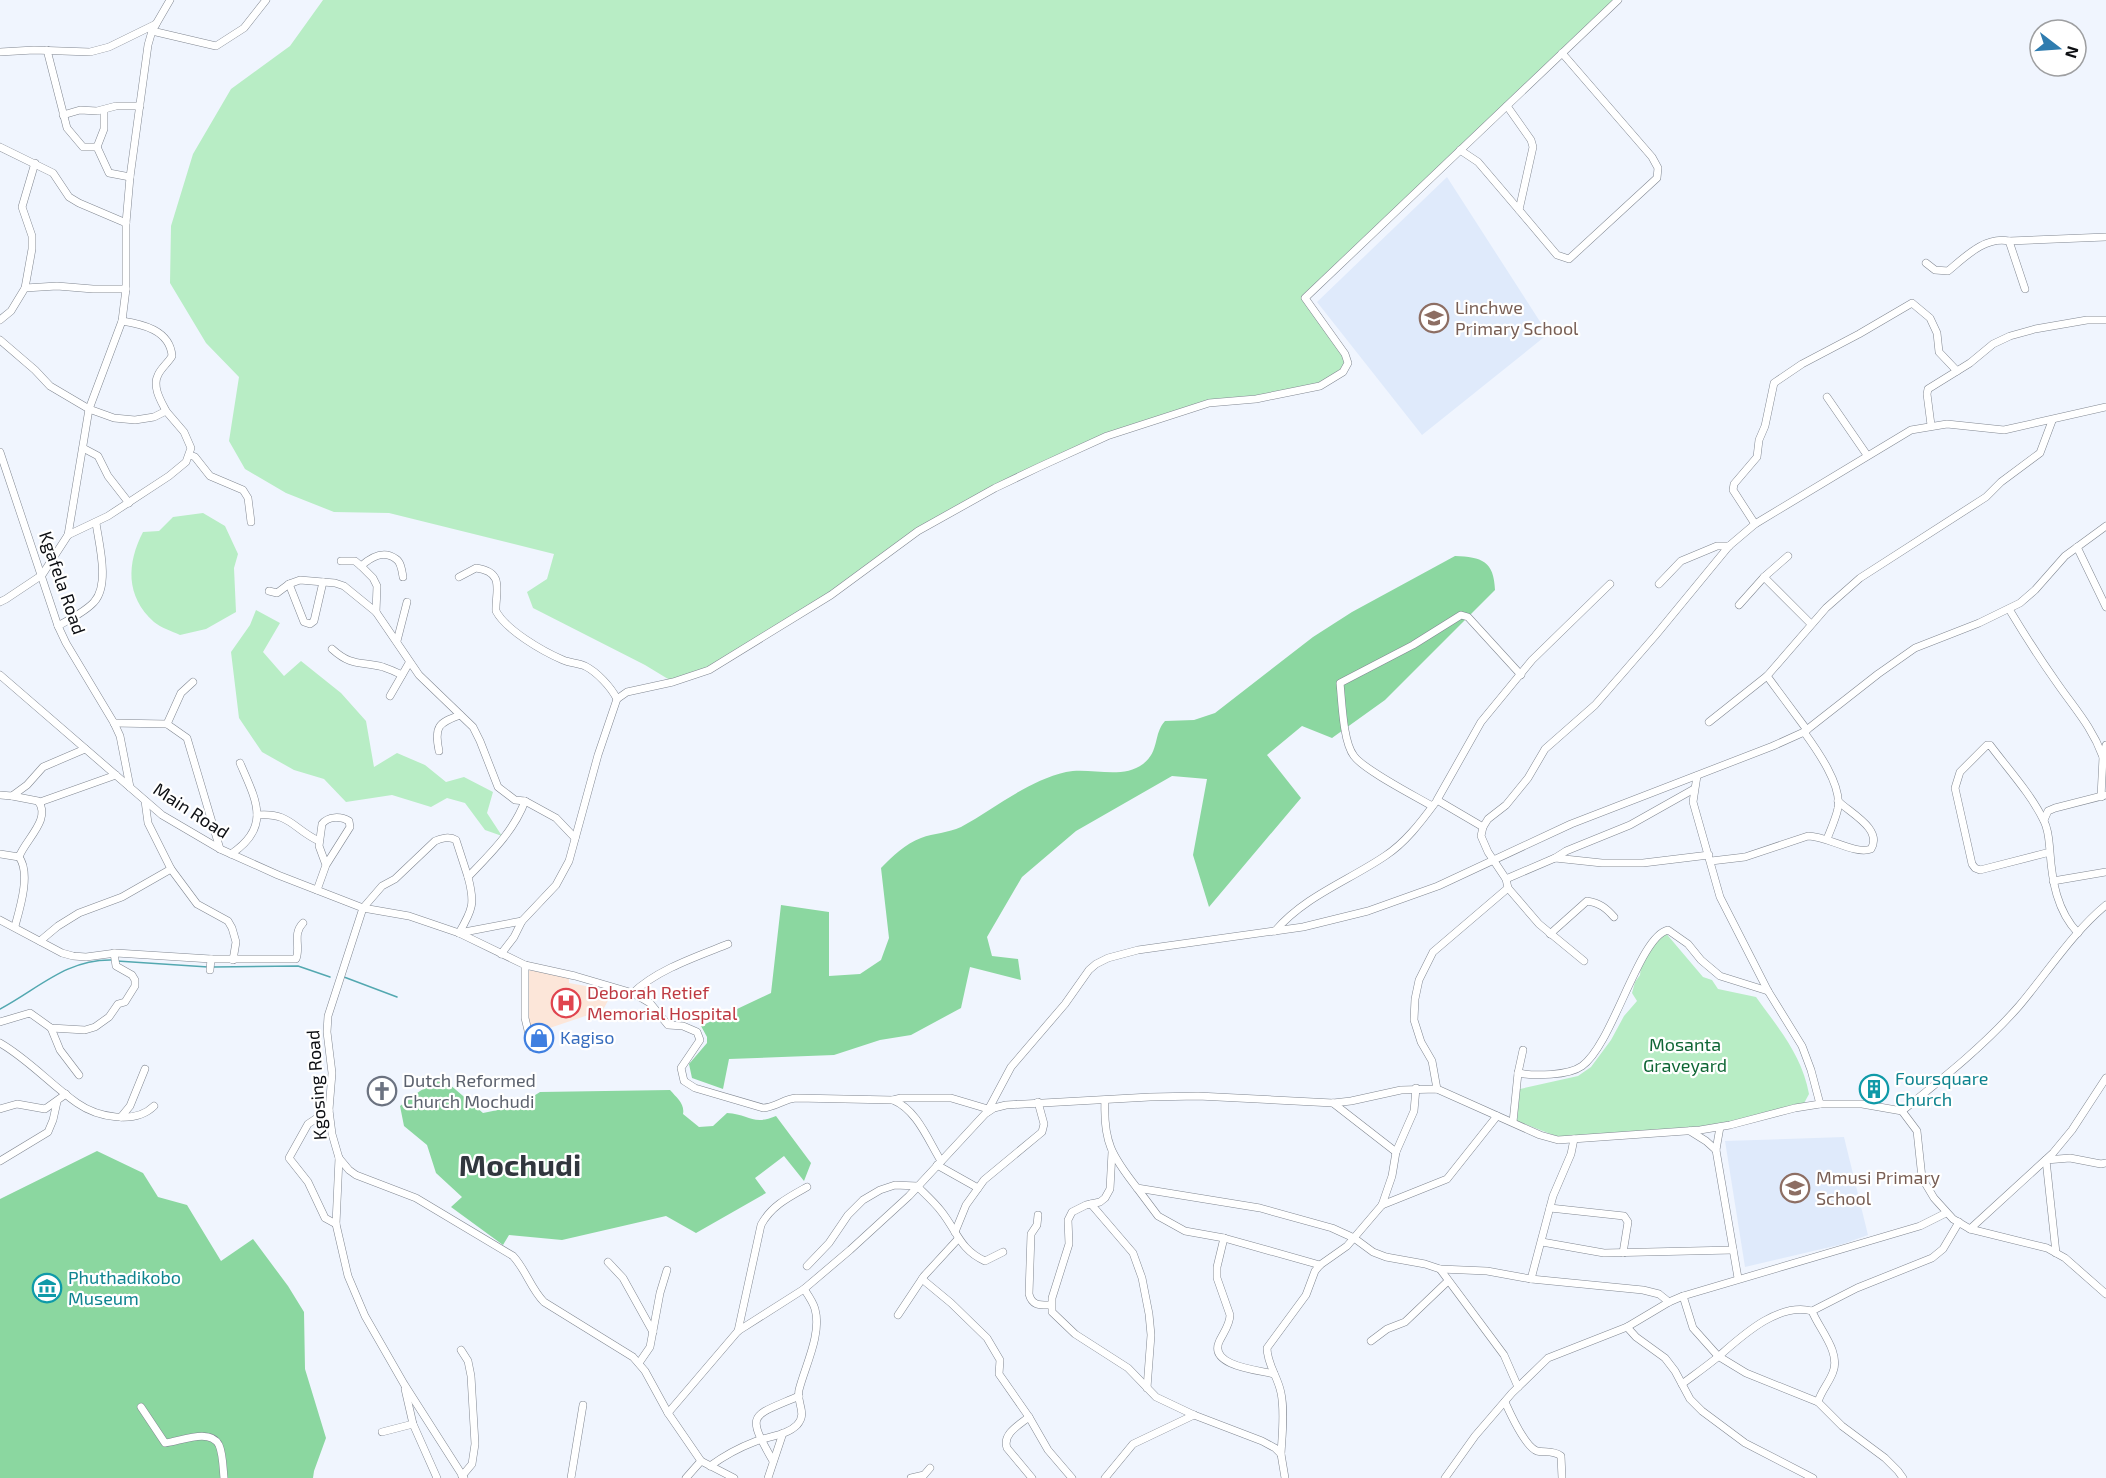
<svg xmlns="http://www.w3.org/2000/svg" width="2106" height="1478" font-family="'Exo 2',sans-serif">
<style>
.built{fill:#dfeafb}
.medical{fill:#fce6d9}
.green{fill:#b8edc5}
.forest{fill:#8bd7a0}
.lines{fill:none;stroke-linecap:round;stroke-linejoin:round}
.stream{stroke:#53a8b0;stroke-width:1.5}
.minor-casing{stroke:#818791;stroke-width:8}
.minor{stroke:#fff;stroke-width:7}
.labels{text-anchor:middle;stroke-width:4.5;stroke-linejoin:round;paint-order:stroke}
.education-label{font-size:18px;fill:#785e54;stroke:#fff;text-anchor:start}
.street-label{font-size:18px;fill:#0d0f13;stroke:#fff}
.health-label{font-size:18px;fill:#be3a42;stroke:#fff;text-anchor:start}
.shop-label{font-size:18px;fill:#366cbe;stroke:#fff;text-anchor:start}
.park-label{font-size:18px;fill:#0f6635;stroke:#fff}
.culture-label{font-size:18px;fill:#0d838f;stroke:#fff;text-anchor:start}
.worship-label{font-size:18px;fill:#5b616d;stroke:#fff;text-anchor:start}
.town-label{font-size:30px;font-weight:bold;fill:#31363e;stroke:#fff}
</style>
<rect width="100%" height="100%" fill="#f0f5fe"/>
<g class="built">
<path d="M1447,177L1548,334L1422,435L1317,302Z"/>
<path d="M1844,1137L1868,1235L1843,1244L1745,1267L1725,1141Z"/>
</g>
<path class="medical" d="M525,970L557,973L569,977V983L613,991L603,1010L529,1035Z"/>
<g class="green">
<path d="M323,0H1618L1305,298L1348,363L1343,372L1320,386L1219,401L1107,436L1039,467L918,531L831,595L709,670L673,682L645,665L533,608L527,592L547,579L554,554L389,513L334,512L286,493L245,469L229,441L239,377L206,343L170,283L171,226L193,154L231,89L290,46Z"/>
<path d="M203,513L225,526L238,554L234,568L236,612L206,629L180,635C172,631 161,628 154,622C125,596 127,563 143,532L159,531L173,517Z"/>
<path d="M256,610L280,623L263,652L284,676L301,661L341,693L366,721L374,767L397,753L425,765L446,782L464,777L493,792L487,813L502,836L485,830L465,803L447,798L431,807L392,795L346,802L324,779L294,770L262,752L239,718L231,652L250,625Z"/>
<path d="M1664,931L1703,977L1712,980L1718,989L1756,997C1779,1029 1802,1055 1809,1094L1802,1107L1704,1127L1561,1138L1517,1121L1520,1089L1578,1076L1591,1067L1611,1040L1624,1016L1637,1001L1632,993L1635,982L1640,975L1642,958Z"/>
</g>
<g class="forest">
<path d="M1455,556C1482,557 1494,561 1495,590L1385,700L1332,738L1302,726L1267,755L1301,798L1209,907L1193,855L1207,779L1172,776L1076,831L1022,877L987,937L992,956L1018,959L1021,980L970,967L961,1008L911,1035L880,1040L834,1055L729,1059L723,1089L692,1078L689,1064L707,1043V1037L701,1026L771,993L781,905L829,912V976L860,974L881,960L889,938L881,868C893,856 905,844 921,838C934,833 948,833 961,827C996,808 1027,781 1066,772C1090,767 1122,780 1143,764C1160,751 1153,734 1165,721L1194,720L1215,713L1313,637L1352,612Z"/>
<path d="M442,1078L483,1113L518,1106L540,1092L670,1090C677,1098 685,1104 683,1114L699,1127L713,1126L727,1113C749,1114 753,1126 776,1116L811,1163L804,1181L784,1156L755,1178L766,1193L696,1233L666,1216L562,1240L509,1235L503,1245L451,1207L462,1197L436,1173L427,1145L404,1126L400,1106L420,1091Z"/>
<path d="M97,1151L143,1173L158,1197L187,1205L221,1261L253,1239L288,1286L304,1312L305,1369L326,1438L314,1471L313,1478H0V1199Z"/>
</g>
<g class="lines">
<g class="stream">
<path d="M117,961L208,967"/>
<path d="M213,967L298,966L330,977"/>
<path d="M344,977L397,997"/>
<path d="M0,1009C38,989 66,959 112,960"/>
</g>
<g class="minor-casing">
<g id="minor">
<path d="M152,31L216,46L244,28L266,0"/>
<path d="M47,50L67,128L83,147H97"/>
<path d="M0,52L34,50L90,52L109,47L156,24"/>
<path d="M1507,106L1531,140L1533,147L1519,210L1557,255L1569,259L1657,178L1658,168L1652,157L1562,53"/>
<path d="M63,115L80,110L97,111L116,106H140"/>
<path d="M0,147L53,173L69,197L79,203L126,223"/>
<path d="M97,147L109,173L130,177"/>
<path d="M97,147L104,129V110"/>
<path d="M1460,150L1478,162L1519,210"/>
<path d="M2009,241L2025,289"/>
<path d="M1926,263L1935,270L1948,271C1965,257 1985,236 2009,241L2106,237"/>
<path d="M25,288L32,249V236L22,207L35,163"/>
<path d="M0,320L11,311L25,288L57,286L93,289H126"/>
<path d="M122,321C142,324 170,330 172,356C168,363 161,368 158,375C152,387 161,401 166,411"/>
<path d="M0,340L35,370L50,386L89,409L114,418L135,420L154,417L166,411L184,432L191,448L186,462L169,476L108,516L68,535"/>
<path d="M1827,397L1867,455"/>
<path d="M1931,425L1927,394L1928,389L1970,363L1993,344L2010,336L2035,329L2087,320H2106"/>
<path d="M83,448L98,456L108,476L129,503"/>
<path d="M0,452L58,626L66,643L114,723L120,736L130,787"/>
<path d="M190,455L195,457L210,476L243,490L248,498L251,522"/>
<path d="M1755,524L1733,490L1734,484L1757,457L1759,440L1765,426L1774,383L1802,364L1859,334L1912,303L1930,318L1937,333L1939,352L1957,371"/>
<path d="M2077,547L2106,607"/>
<path d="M341,561H355L361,566"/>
<path d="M403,577C402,571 401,562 396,559C383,549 370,558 361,566L373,578L377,586L376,612L419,675L473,727L480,741L498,787L515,800L525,801L556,818L575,838"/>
<path d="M459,577L476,568C506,572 495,592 496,611C506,630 542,651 563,660C570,663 578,663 585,666C597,672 611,687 617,699"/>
<path d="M1764,577L1811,624"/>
<path d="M289,584L304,622L310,624L314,621L323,582"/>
<path d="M1659,584L1681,561L1717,546H1729"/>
<path d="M269,591L277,593L289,584L300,580L335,583L344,586L376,612"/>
<path d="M0,602L6,599L42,575L68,535L89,409L122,321L126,289V223L130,177L148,45L152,31L170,0"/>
<path d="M1739,605L1764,577L1788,556"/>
<path d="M2009,609C2024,634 2040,659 2057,683C2075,709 2092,727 2103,757"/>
<path d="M58,626C70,619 85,612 94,602C110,585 99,544 96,523"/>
<path d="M397,641L407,602"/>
<path d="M332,649C352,667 360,661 383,667C389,669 396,672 402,675"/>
<path d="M0,675L162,815L220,849L278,875L363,908L409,916L459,933L525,965L575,976L633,993L650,1003L668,1025L683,1026L697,1032L700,1040L681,1068L684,1081L695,1088L763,1108C776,1107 784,1099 796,1098L893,1100C917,1110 928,1140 941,1161"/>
<path d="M1767,676L1807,730"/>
<path d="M390,696L409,663"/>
<path d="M1709,722L1767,676L1826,608L1860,578L1986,497L2001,482L2040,453L2052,421"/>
<path d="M114,723L167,724L181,693L193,682"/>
<path d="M167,724L187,738L220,849"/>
<path d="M1804,732C1817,750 1842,785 1838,808C1836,818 1831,829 1827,839"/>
<path d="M439,751C434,727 438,723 460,715"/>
<path d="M1697,776L1693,802L1720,897L1768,991L1802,1046L1811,1070L1820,1104"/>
<path d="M0,795L12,796L27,785L43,767L85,749"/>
<path d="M12,796L38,801C52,819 25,840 19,857"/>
<path d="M2101,797L2103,757L2106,745"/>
<path d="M145,801L148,823L171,869L197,904L228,921L232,928L236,942L233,960"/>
<path d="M40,802L116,775"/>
<path d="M1432,806C1415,796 1364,770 1354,756C1343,742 1342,702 1340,683L1413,645L1461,615L1468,617L1521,675"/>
<path d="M257,815C290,812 293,829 319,841"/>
<path d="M2044,820L2048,811L2055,808L2106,795"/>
<path d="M1483,827L1437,800L1481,722L1532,660L1610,584"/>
<path d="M2050,852L1980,870L1975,868L1972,864L1955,788L1960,772L1987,745H1990C2008,769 2031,794 2044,821C2049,831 2049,841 2050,852C2052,881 2057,911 2078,933"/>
<path d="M0,854L19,857C31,873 20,908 15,926"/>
<path d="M231,854C272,827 256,800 240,763"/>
<path d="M1555,858L1566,851L1630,825L1694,789"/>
<path d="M1711,861L1745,857L1808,836C1827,836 1855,855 1871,849C1883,829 1850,813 1838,801"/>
<path d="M468,877L456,840C450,836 441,838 435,841L395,879L382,886L363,908L328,1016L327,1032L332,1073L329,1110L332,1134L339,1158L349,1170L356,1175L416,1198L513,1256C526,1270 531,1289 544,1302L633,1357L645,1371L668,1413L701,1461L734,1478"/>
<path d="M1506,879L1555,858L1602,863H1643L1709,855"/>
<path d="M2053,881L2106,872"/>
<path d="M1508,888L1539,924L1584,961"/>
<path d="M317,890L326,865L350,827L349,821C341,816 328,816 322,824L319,846L326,865"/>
<path d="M0,920L62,953L73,956L86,957L116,953L211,959H296C301,947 292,934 303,923"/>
<path d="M1275,931C1305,896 1348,881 1385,856C1405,843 1421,822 1435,803"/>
<path d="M459,933L522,921L556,885L569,861L598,755L617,699L627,692L673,682L709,670L831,595L918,531L995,488L1039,467L1107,436L1209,403L1256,399L1320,386L1343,372L1348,363L1345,354L1305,298L1618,0"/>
<path d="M459,933C473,909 475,903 468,877C490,854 514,831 525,801"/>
<path d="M1550,934L1587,901C1600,903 1606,908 1614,917"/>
<path d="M40,941L58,926L79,913L122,897L171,869"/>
<path d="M501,954L514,937L522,921"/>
<path d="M525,965V1018L532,1047"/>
<path d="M210,970L211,959"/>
<path d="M633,993C656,970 698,956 728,944"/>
<path d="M0,1022L30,1013L51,1028L85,1030L95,1027L109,1017L118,1004L125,1002L135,986V980L132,975L116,966L114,953"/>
<path d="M51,1028L60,1050L79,1075"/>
<path d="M0,1043C28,1059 50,1084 77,1103C97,1117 135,1125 154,1106"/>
<path d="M1518,1073C1534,1076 1568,1076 1582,1066C1613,1044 1639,936 1668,930L1688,944L1701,960L1720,976L1768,991"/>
<path d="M1437,1089L1432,1061L1421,1042L1414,1020L1415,999L1419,980L1433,952L1508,888L1506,879L1488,852L1481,836L1483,827L1488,819L1506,805L1528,778L1545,749L1595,705L1655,636L1729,546L1755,524L1911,430L1947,424L2004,430L2106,407"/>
<path d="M893,1100L901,1098H951L988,1109"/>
<path d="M1105,1100C1103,1142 1112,1156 1137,1188L1260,1208L1332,1228L1354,1238L1373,1252L1386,1257L1425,1264L1440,1269L1504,1355L1518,1387"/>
<path d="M1333,1103L1396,1152"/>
<path d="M0,1109L17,1104L45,1109L66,1094"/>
<path d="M329,1110L308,1124L289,1158L308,1182L325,1218L336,1224"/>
<path d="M1902,1111C1942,1079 1984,1046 2019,1006C2047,973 2073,932 2106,905"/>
<path d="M987,1112L1011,1067L1065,1004L1089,970L1096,964L1108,958L1138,950L1303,927L1368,911L1438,886L1571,824L1773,746L1804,732L1878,674L1915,648L1979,623L2020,603L2035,590L2065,556L2106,526"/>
<path d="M121,1117L130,1106L145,1069"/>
<path d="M1513,1122L1518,1073L1523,1050"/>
<path d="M1690,1131L1706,1141L1716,1150L1738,1278"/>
<path d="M1716,1150L1720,1127"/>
<path d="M1112,1152L1110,1189L1105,1198L1100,1202L1086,1205L1072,1212L1068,1220L1069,1244L1052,1298V1312L1075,1334L1128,1368L1156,1397L1194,1415L1262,1441L1275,1448L1281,1454L1285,1478"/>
<path d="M339,1158L336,1224L348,1276L365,1316L404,1384L464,1478"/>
<path d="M0,1161L48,1132L53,1120L57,1102"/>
<path d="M937,1165L978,1188"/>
<path d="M1137,1188L1158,1216L1185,1231L1224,1238L1320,1265"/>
<path d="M1091,1204L1133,1253L1142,1278L1149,1314L1151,1335L1147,1388"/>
<path d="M1382,1205L1447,1179L1497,1116"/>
<path d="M1550,1208L1624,1216L1628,1222L1623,1253"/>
<path d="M1038,1215L1037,1225L1031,1234L1029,1294C1032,1306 1040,1305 1051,1305"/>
<path d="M1970,1229L2053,1153L2072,1130L2106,1078"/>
<path d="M955,1232L966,1205L984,1180L1042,1132L1044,1124L1038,1102"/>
<path d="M1224,1238L1217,1267V1278L1230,1315C1230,1325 1223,1333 1219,1342C1209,1366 1258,1370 1274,1374"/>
<path d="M1542,1242L1604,1253L1733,1250"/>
<path d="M2056,1253L2046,1160L2070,1158L2101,1164L2106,1163"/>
<path d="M608,1262L623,1278L653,1332"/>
<path d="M807,1266L829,1243L848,1215L863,1200L880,1190L895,1185L917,1186C925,1194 934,1202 941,1211C957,1231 960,1250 985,1261L1003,1252"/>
<path d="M1440,1269L1487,1271L1531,1279L1643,1290L1659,1294L1669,1302"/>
<path d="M922,1279L951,1303L987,1338L1000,1360L999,1374L1029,1417"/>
<path d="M1531,1279L1553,1196L1571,1154L1574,1139"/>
<path d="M1683,1296L1693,1328L1718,1356L1746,1373L1818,1402L1842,1426L1885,1458L1898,1471L1903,1478"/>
<path d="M898,1315L924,1276L958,1239"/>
<path d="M1627,1327L1636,1337L1665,1358L1675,1371L1690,1399L1702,1411L1745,1443L1813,1478"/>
<path d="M738,1331L761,1225C771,1206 789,1197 807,1187"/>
<path d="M1371,1341L1387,1329L1405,1322L1448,1281"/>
<path d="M461,1350L468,1361L471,1376L475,1444L472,1464L462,1476"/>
<path d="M639,1363L650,1347L660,1293L667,1270"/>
<path d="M1682,1384C1694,1375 1707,1366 1719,1356C1742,1336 1778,1302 1812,1311"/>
<path d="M405,1389L413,1424L437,1478"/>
<path d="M1505,1402C1510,1413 1525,1447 1537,1451C1545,1453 1553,1450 1561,1456L1562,1478"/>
<path d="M1818,1402C1821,1391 1829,1383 1833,1372C1841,1352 1819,1329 1812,1311L1857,1288L1932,1258L1943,1249L1959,1222"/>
<path d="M141,1407L165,1443C179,1442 210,1427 219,1445C223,1454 223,1468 224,1478"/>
<path d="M668,1413L738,1331L804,1289L850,1250L909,1196L985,1114L994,1108L1006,1105L1150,1097L1198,1096L1333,1103L1351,1101L1401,1090L1437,1089L1540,1135L1558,1140L1700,1130L1730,1125L1795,1108L1820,1104H1862L1902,1111L1917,1131L1922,1178L1934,1198L1953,1219L1970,1229L2047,1248L2065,1258L2106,1294"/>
<path d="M382,1432L413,1424"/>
<path d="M1281,1454C1282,1435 1285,1412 1281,1393C1278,1377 1267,1364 1267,1348L1306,1295L1315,1271L1320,1265L1347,1246L1382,1205L1392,1176L1396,1152L1414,1111L1416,1088"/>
<path d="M773,1461C745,1412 751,1417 799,1396"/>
<path d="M710,1466C724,1456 738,1448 754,1442C768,1436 786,1436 797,1425C808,1413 796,1403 799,1390C805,1366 822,1334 815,1309C813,1302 808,1295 804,1289"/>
<path d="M571,1478L583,1405"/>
<path d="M686,1478L701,1461"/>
<path d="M768,1478L783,1433"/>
<path d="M911,1478L924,1475L930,1468"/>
<path d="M1032,1478L1007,1448C1002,1434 1019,1425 1029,1417L1048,1450L1072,1478"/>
<path d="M1105,1478L1133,1444L1194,1415"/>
<path d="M1445,1478L1475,1436L1512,1393L1548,1358L1627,1327L1669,1302L1683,1296L1920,1226L1946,1213"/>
</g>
</g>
<use href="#minor" class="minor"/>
</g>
<defs>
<g id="school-ring" transform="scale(1.5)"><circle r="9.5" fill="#fff" stroke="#8d6e63" stroke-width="1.5"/><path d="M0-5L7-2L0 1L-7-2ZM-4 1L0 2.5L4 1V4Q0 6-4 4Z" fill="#8d6e63"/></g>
<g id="hospital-ring" transform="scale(1.5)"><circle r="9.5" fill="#fff" stroke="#e0444e" stroke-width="1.5"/><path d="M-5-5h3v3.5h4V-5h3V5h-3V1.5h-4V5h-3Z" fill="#e0444e"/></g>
<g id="shop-ring" transform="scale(1.5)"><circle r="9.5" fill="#fff" stroke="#3f7fe0" stroke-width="1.5"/><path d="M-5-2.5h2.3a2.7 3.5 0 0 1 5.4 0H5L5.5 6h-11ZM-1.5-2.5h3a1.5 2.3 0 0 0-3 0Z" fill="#3f7fe0"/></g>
<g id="building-ring" transform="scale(1.5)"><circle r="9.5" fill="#fff" stroke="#0f9aa8" stroke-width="1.5"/><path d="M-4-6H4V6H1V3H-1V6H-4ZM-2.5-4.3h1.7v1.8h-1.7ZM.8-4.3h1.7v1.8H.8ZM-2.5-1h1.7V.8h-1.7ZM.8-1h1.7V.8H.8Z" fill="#0f9aa8"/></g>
<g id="church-ring" transform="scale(1.5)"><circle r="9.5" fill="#fff" stroke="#6b7280" stroke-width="1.5"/><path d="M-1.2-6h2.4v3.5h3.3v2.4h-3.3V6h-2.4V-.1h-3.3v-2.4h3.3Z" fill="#6b7280"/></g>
<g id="museum-ring" transform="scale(1.5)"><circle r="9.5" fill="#fff" stroke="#0f9aa8" stroke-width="1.5"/><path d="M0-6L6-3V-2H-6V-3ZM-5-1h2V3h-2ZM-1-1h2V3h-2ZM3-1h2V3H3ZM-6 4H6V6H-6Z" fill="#0f9aa8"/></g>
</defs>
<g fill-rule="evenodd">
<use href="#school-ring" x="1434" y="318"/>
<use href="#hospital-ring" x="566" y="1003"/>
<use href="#shop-ring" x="539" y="1038"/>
<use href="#building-ring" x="1874" y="1089"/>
<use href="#church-ring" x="382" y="1091"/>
<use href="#school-ring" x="1795" y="1188"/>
<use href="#museum-ring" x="47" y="1288"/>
</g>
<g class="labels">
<g class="education-label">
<text x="1455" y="314">Linchwe<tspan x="1455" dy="21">Primary School</tspan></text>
<text x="1816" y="1184">Mmusi Primary<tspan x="1816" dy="21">School</tspan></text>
</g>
<g class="street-label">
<text transform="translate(62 583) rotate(71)" y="6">Kgafela Road</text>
<text transform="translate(191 811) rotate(33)" y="6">Main Road</text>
<text transform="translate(317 1085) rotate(-94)" y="6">Kgosing Road</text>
</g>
<g class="health-label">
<text x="587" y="999">Deborah Retief<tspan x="587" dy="21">Memorial Hospital</tspan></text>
</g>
<g class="shop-label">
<text x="560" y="1044">Kagiso</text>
</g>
<g class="park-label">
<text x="1685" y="1051">Mosanta<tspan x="1685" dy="21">Graveyard</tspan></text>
</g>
<g class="culture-label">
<text x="1895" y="1085">Foursquare<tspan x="1895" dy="21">Church</tspan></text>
<text x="68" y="1284">Phuthadikobo<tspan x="68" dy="21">Museum</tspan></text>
</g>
<g class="worship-label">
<text x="403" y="1087">Dutch Reformed<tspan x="403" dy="21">Church Mochudi</tspan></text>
</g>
<g class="town-label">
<text x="520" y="1176">Mochudi</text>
</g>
</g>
<g transform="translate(2058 48) rotate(107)"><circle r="28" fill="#ffffff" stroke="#9e9fa1" stroke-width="1.5"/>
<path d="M0-4.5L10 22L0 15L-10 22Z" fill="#2f7caf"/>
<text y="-9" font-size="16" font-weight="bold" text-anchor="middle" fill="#0d0f13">N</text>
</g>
</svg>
